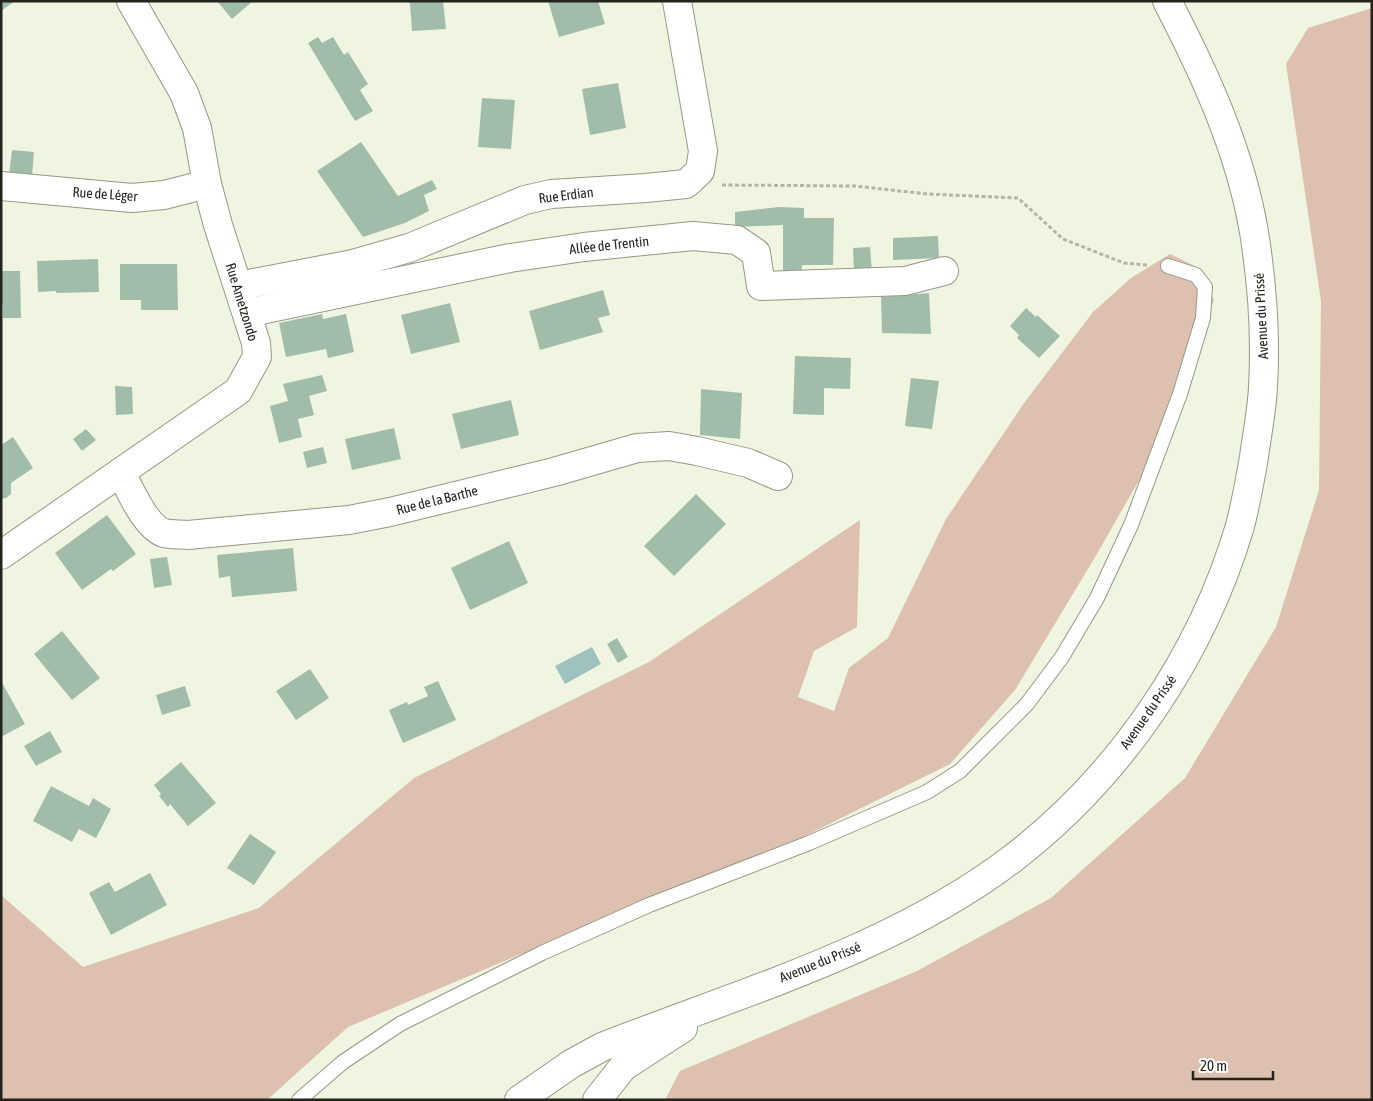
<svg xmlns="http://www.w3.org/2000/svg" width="1373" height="1101" font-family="'Asap Condensed',sans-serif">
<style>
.green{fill:#ddc0b0}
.water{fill:#9dc2bf}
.building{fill:#a1bdaa}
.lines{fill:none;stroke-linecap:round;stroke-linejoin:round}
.lane-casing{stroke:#939985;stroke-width:16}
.street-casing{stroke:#939985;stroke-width:30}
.secondary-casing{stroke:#939985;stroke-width:30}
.path{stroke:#b1b6a5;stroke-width:3;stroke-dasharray:4 2.5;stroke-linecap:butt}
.lane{stroke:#fff;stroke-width:14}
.street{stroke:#fff;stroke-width:28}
.secondary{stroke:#fff;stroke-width:28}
.labels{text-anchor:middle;stroke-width:4;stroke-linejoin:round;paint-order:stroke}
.street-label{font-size:14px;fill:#23251d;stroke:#fff}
</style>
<rect width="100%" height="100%" fill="#eff5e0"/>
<g class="green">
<path d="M1372,8V1100H665L680,1071L917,971L1051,898L1185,778L1276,627L1319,490L1321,301L1286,64L1308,28Z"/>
<path d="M1170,254L1199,268L1214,300L1161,442L1094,559L1015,690L950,764L791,843L642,903L348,1027L267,1100H1V895L83,967L259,908L414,778L649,662L860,520L857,627L814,651L798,697L834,711L849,668L888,638L946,519L1024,403L1093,312L1131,278Z"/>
</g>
<path class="water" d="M592,647L601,664L565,684L555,666Z"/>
<g class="building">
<path d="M1,1H15L1,11Z"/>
<path d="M217,1H253L232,19Z"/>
<path d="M406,1H443L446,29L412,31L410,3Z"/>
<path d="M548,1H598L605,24L559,37Z"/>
<path d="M318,37L322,43L333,37L344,55L348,52L368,84L360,90L373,111L355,121L308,43Z"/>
<path d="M618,83L626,128L590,135L582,89Z"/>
<path d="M482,98L515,100L511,149L478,147Z"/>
<path d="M361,142L398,196L432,180L437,189L424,195L429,211L405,223L363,237L317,171Z"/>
<path d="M12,150L34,152L32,176L9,174Z"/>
<path d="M779,207L804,208V218H834L833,265H802L801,276L783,275V225L735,227V212Z"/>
<path d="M938,236L939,258L893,260V238Z"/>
<path d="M870,247L872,272L854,273L853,248Z"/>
<path d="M98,259L99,292L56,293V291L38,292L37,261Z"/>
<path d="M120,264H177L178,310H141V300H120Z"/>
<path d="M1,271H20L21,318H3V304L1,305Z"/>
<path d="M603,290L610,315L598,318L603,332L540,350L529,311Z"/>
<path d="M929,293L931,334L882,333L881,297Z"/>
<path d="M450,303L460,342L411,354L401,315Z"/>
<path d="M1026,308L1036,317L1037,315L1060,336L1039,358L1017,338L1019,335L1010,326Z"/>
<path d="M322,314L323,319L346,314L354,352L328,358L326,349L286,357L279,323Z"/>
<path d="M795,356L851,358L850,389L824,388V415L793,414Z"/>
<path d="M322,375L327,391L309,396L314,415L298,419L302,437L279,443L270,406L288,401L283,384Z"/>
<path d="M911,378L939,381L932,429L905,426Z"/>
<path d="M115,386L132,387L133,414L116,415Z"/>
<path d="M701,389L742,393L740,439L700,435Z"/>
<path d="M511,400L519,435L461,449L452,414Z"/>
<path d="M394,428L401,459L352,470L345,439Z"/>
<path d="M86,429L96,440L82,451L73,439Z"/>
<path d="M13,437L33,468L11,483V494L6,498L1,499V445Z"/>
<path d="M323,447L327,463L307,468L303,452Z"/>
<path d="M696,494L726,524L674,576L644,546Z"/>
<path d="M107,515L136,554L113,571L111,569L82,590L55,553Z"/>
<path d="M509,541L528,583L470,610L451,568Z"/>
<path d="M293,548L297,591L232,597L230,576L219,578L217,555Z"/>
<path d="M167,557L172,585L154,588L150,559Z"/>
<path d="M62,631L100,678L72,700L34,654Z"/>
<path d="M617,638L628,657L618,663L607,644Z"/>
<path d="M310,669L329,698L296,720L276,691Z"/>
<path d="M1,681L25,724L1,737Z"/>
<path d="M438,681L456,720L403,743L389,710L407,702L408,705L428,696L424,687Z"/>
<path d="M185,686L191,706L162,715L156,695Z"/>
<path d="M50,731L62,752L36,766L24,746Z"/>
<path d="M181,762L216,803L188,826L170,804L168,807L159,796L161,794L154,785Z"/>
<path d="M51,786L89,806L93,798L111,809L96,838L79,829L72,842L33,821Z"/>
<path d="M250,834L276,852L254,885L227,868Z"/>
<path d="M150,873L167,905L111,935L89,893L109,882L115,892Z"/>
</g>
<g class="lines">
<g class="lane-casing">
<path id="lane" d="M299,1100L343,1062L400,1024L542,953L649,905L809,843L927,792L960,771L1027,704L1062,657L1097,598L1131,525L1180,394L1203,318L1205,287L1196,275L1168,266"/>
</g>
<g class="street-casing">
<g id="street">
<path d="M1,186L132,198L164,195L207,184"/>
<path d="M238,286L353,264L409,248L525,200L551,194L646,188L686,184L700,171L703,151L677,1"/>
<path d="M247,313L510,258L584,247L693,236L737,240L756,253L761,286L905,281L944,271"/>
<path d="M121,472C129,489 146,527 164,533C171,535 181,534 188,535L349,520L390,512L554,472L637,448L669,446L697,451L748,463L778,476"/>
<path d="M1,555L238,391L257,357L256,343L218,225L207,184L197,128L184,93L131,1"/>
</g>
</g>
<g class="secondary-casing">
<g id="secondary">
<path d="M519,1100L571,1064L602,1047C739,993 894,949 1012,859C1120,776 1201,657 1240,526C1246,503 1250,480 1254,457C1257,434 1262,410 1263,387C1266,336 1262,282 1254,232C1240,150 1205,74 1167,1"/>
<path d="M597,1100L623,1067L683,1028"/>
</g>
</g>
<path class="path" d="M722,185L855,186L927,194L1018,198L1063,239L1124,263L1147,265"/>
<use href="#lane" class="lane"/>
<use href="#street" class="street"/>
<use href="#secondary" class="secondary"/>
</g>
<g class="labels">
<g class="street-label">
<text transform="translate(105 194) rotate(4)" y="5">Rue de Léger</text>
<text transform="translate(566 195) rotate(-7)" y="5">Rue Erdian</text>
<text transform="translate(609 245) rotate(-6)" y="5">Allée de Trentin</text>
<text transform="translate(242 302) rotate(73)" y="5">Rue Ametzondo</text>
<text transform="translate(1261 316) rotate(-93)" y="5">Avenue du Prissé</text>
<text transform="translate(437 500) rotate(-14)" y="5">Rue de la Barthe</text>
<text transform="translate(1148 712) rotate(-55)" y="5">Avenue du Prissé</text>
<text transform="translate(820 962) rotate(-22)" y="5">Avenue du Prissé</text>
</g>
</g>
<rect width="1373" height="1101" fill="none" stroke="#23251d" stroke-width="5"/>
<path d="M1193 1071v8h80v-8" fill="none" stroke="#23251d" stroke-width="2.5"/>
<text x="1200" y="1071" font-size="15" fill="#23251d" stroke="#ffffff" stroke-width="4" paint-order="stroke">20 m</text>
</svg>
